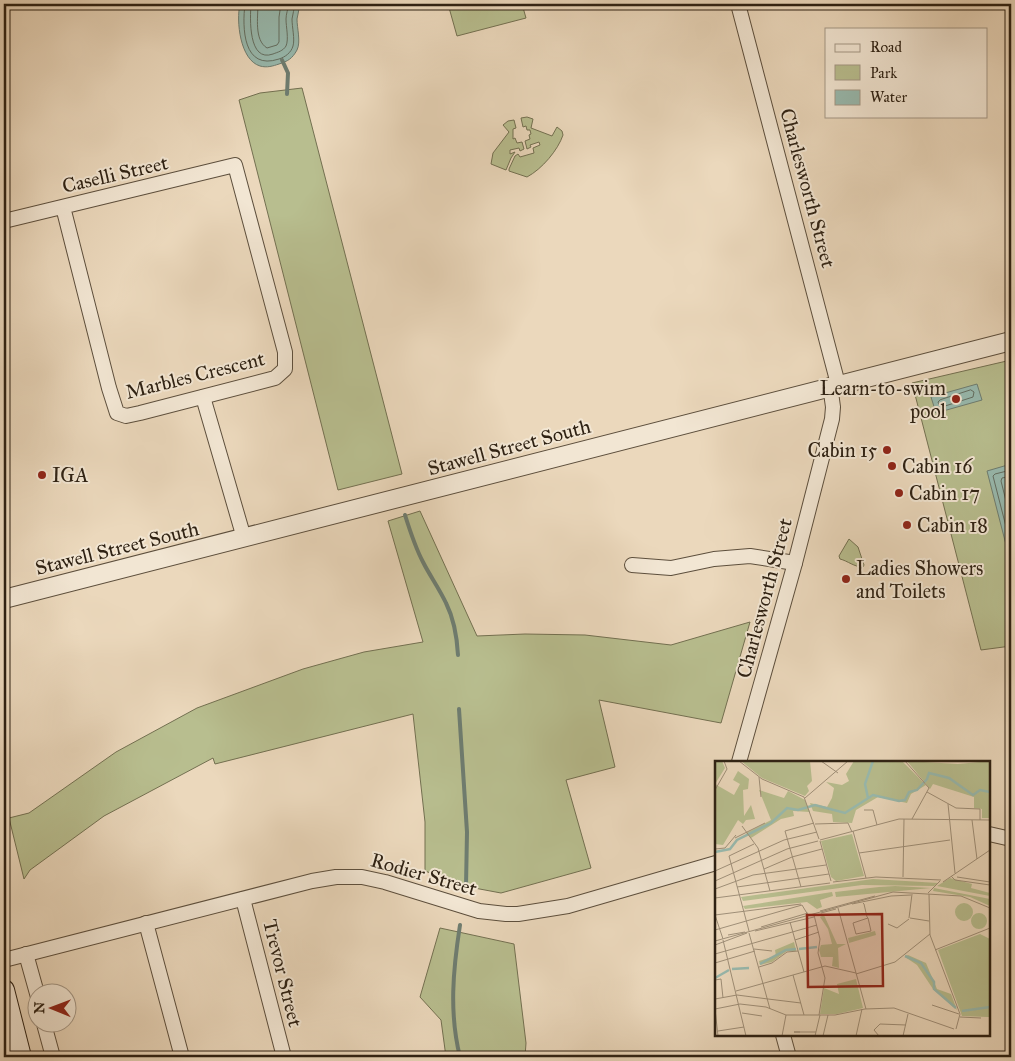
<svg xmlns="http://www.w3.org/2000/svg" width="1015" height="1061" font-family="'IM FELL Great Primer',serif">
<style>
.green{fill:#b8be8f;stroke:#737051}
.water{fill:#98baaf;stroke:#6e7d71}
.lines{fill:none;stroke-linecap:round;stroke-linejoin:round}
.shore{stroke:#636e61;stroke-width:1}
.stream{stroke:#6e7d71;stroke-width:4}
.minor-casing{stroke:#5d4f3d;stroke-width:16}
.tertiary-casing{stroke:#5d4f3d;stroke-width:20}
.secondary-casing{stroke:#2e2113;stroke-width:22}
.minor{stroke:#f2e6d3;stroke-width:14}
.tertiary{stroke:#f2e6d3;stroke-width:18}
.secondary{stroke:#f2e6d3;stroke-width:20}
.poi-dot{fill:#8f2418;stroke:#f2e6d3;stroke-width:2}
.labels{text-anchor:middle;stroke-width:4;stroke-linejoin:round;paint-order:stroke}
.street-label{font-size:20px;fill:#2e2113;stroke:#f2e6d3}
.poi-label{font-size:20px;fill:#2e2113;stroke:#f2e6d3;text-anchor:start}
.inset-river{fill:none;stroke:#98baaf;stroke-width:2.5}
.inset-road{fill:none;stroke:#9f8f78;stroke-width:1}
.view{fill:#8f2418;fill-opacity:0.15;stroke:#8f2418;stroke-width:2.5}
.inset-edge{fill:none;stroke:#2e2113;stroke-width:2.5}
</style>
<rect width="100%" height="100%" fill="#ebd8bc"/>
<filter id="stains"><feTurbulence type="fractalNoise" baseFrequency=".004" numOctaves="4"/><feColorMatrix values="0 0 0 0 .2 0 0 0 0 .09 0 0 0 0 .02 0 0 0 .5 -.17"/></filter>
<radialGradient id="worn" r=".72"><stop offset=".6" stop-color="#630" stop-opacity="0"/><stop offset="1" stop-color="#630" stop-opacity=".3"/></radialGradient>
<g class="green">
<path d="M448,4H522L526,18L457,36Z"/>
<path d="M302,88L402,474L338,490L239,100L260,93Z"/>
<path d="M527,117L533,119L531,128L552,136L557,127L562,131L563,135C558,150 542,169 527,177L509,171V169L515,156L518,154L520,157L534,153L533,148L540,145L539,142L530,145L531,147L527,149L525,141L530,139L529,135L531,134L530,130H527L526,126L523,127L521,118Z"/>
<path d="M514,120L516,128L513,129V139L515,138L517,143L522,142L524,149L520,151L519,148L510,150V154L515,152L511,158L506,170L491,164L493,153L509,132L503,125L508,121Z"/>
<path d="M1011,360V646L981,650L912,383Z"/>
<path d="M420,511L477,636L525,634L585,635L671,645L750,622L721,723L599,700L615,767L566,780L591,868L501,893L469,887L425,871V822L413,714L215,764L213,758L104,816L30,870L24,879L9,818L29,813L116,752L197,708L303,669L364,652L423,642L388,521Z"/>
<path d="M849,539L858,547L864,565L863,567C854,567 848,561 840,559L839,556Z"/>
<path d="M440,928L514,944L526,1043L525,1057H446L441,1020L420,997Z"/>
</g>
<g class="water">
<path d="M240,4H300C299,9 298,14 297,19C297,28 301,42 297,50C292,59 288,61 279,64C273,66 267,68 260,66C240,60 236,21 240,4Z"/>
<path d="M977,384L982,400L936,413L931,397Z"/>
<path d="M1011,464V564L987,471Z"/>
</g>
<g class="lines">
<g class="shore">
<path d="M245,4C242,28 243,71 279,59C285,57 291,53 293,46C295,39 292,27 292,19C293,14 294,9 295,4"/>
<path d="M251,4C250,18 248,63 273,54C278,52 283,51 286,46C289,39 286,27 286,19C286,14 288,9 289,4"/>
<path d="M258,4C258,17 254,40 267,48L277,45L279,42V17L281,4"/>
<path d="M971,390L974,392L973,397L942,407L939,405L938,402L940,400Z"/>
<path d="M1011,470L995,474L993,476L1011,546"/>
<path d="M1011,476L1002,478L1001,481L1011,521"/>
</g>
<g class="stream">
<path d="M282,60L288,73L287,94"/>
<path d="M405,515C410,531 415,547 423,562C430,576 439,588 446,603C454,619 457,637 458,655"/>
<path d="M459,709L467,832L466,886"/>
<path d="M460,925C453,970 449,1013 460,1057"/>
</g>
<g class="minor-casing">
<g id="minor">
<path d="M738,4L838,384"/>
<path d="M4,221L235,165L285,352V369L275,378L140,413L126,416L117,413L109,388L63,207"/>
<path d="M203,397L244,538"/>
<path d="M632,565L671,568L714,559L750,556L795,563"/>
<path d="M739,762L795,563L832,419L833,407L830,385"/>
<path d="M989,834L1011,839"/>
<path d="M243,899L284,1057"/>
<path d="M146,923L182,1057"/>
<path d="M26,954L38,997"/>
<path d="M4,960L312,881L336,877H362L385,882L479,911L506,914H518L568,906L716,863"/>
<path d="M44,1024L53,1057"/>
<path d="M783,1035L789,1057"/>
</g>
</g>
<g class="tertiary-casing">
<path id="tertiary" d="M4,599C340,513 675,424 1011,341"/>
</g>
<g class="secondary-casing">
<path id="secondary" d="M4,990L21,1057"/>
</g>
<use href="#minor" class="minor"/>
<use href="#tertiary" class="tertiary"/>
<use href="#secondary" class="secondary"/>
</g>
<g class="poi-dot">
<circle cx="956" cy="399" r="5"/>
<circle cx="887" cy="450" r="5"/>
<circle cx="892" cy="466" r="5"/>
<circle cx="42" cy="475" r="5"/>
<circle cx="899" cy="493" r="5"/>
<circle cx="907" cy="525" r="5"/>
<circle cx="846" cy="579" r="5"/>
</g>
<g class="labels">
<g class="street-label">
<text transform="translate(115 174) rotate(-13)" y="7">Caselli Street</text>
<text transform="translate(808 188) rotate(75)" y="7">Charlesworth Street</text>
<text transform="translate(195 375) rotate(-14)" y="7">Marbles Crescent</text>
<text transform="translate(509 447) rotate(-15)" y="7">Stawell Street South</text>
<text transform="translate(117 548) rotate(-14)" y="7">Stawell Street South</text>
<text transform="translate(764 598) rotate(-75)" y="7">Charlesworth Street</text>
<text transform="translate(424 874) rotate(16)" y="7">Rodier Street</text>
<text transform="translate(283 973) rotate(76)" y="7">Trevor Street</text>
</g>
<g class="poi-label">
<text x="946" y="395" text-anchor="end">Learn-to-swim<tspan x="946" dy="23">pool</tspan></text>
<text x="877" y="457" text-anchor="end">Cabin 15</text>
<text x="902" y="473">Cabin 16</text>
<text x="52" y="482">IGA</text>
<text x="909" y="500">Cabin 17</text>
<text x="917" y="532">Cabin 18</text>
<text x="856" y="575">Ladies Showers<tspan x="856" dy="23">and Toilets</tspan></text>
</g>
</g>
<g transform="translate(715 761)">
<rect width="275" height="275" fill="#ebd8bc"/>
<path d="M7,0L10,7L0,23V1ZM26,0H95L97,20L92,25L94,30L90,35L47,17ZM139,0H187L211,24L196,33L192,42L163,36L141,49L137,62L118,61L117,53L98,50L95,42L112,46L117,37L119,27L111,21L127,24L134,20L131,13ZM192,0L243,3L275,0V57H267V48L259,47V36L218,23L215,28ZM23,10L34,18L33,28L28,29L29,55L36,44L40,58L31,59L28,63L23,59L8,84L0,83V23L19,34L25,23L18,19ZM44,29L69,37L73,30L90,39L95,51L78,50L79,55L66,58L36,77L31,72L56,59ZM137,73L149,115L121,120L116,116L106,80ZM235,117L257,123L256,127L275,132V135L222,125ZM158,118L223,122L219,125L147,124L28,140L26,136ZM164,126L180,125L216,127L121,136L120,131ZM219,127L275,138V145L255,136L218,130ZM117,131L118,135L105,139L107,146L102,148L92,141L30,148L28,145ZM240 151a9 9 0 1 1 18 0a9 9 0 1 1-18 0ZM256 160a8 8 0 1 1 16 0a8 8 0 1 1-16 0ZM109,154L122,183H131L123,187L124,207L117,205L118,196H106L104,189L106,184L117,183L113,168L105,156ZM160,170L161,174L134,182L133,177ZM265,173L275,178V256H272L247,255L223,189ZM79,181L81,190H72L57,201L45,204L44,200L61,195L60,189ZM193,194L211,202L222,228L236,233L242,249L218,228L202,204L190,196ZM141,218L148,247L122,253H105L109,227L124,233L122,223Z" fill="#b8be8f"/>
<path class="inset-river" d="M153,37L150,23L158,0M0,91L15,88L22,79L56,62L72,47L83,49L100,44L130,52L158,34L184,40L190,39L194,31L202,29L212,18L214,12L234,17L258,34L265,29L275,31M84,188L102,186M190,195L206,202L219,221V228L241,247M45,203L71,189L81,188M17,208L34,207M0,217L14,209M247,250L275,246"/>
<path class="inset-road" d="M24,0L47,18L89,36L104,78M106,0L123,12M190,0L214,27L197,58M44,16L46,36M0,29L12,8L9,0M212,31L241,47L265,48V59M90,37L133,0M233,43L240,112M149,49H158L162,64M257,59L262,98M100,63L133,62L137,71M27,65L43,87L55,130M138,70L151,117M20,77L50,62M105,79L184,58L275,59M105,80L116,120M0,88L10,87L21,74M144,92L235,79M77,96L107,88M49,108L77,96M0,110L69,79L102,71M236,115L240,119L275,124M188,116L189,58M242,116L275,121M0,120L72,88L103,80M118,121L161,116L226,119M228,121L275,89M22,126L114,113M86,126L70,70L99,62M0,128L38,114L111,104M213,132L225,120M214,133L215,174L245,253L241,268M0,137L115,122M148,142L149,143L152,156L153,157L156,170L141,173L138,162L153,157M137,143L176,135L196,134M123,147L151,248M105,150L160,135M106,152L121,148M0,154L86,143M0,154L8,178M99,154L105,178L103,192L110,217L104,254M194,157L197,133M195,157L214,160M75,161L89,211M173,163L182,167L194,158M46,166L93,152M0,169L87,144L93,154M34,170L14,95L39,83M40,170L99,156M34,172L55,248M13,174L30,171M8,179L31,275M80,179L104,171M0,180L178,131L246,135L275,147M0,184L32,172M39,188L57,190M220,189L275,167M0,193L102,164M0,202L40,190M44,206L57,202L72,191L83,190M141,213L180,201L215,173M78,214L89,254M0,219L6,218L8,237M21,230L110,205L141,212M0,238L22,234L53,238M53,238L86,242M217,244L244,253M0,248L25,243L51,246L71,254H120L150,248L179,247L239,268M0,248L3,275M27,252L47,255M245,256L266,257M3,270L29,266M85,271H79H101M67,275L71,254M100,275L105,254M108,275L113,254M141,275L147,248M164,275L159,269L165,263L191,264M188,275L193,253"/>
<path class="view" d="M167,153L168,225L93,226L92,154Z"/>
<rect width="275" height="275" class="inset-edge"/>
</g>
<rect width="1015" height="1061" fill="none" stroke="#ebd8bc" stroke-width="20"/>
<rect x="5" y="5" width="1005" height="1051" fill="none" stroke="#2e2113" stroke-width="2.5"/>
<rect x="10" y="10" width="995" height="1041" fill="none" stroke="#2e2113"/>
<rect x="825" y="28" width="162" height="90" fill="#f2e6d3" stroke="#a49786"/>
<rect x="835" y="44" width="25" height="8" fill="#f2e6d3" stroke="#a49786"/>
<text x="870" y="52" font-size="15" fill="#2e2113">Road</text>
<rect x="835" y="65" width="25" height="15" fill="#b8be8f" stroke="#a49786"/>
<text x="870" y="78" font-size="15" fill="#2e2113">Park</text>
<rect x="835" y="90" width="25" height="15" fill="#98baaf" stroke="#a49786"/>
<text x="870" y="102" font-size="15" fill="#2e2113">Water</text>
<g transform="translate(52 1008) rotate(271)"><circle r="24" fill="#f2e6d3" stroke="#a49786"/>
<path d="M0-4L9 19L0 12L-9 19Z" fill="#8f2418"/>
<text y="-8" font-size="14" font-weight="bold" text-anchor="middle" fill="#2e2113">N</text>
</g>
<rect width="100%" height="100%" filter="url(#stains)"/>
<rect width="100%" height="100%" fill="url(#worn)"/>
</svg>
